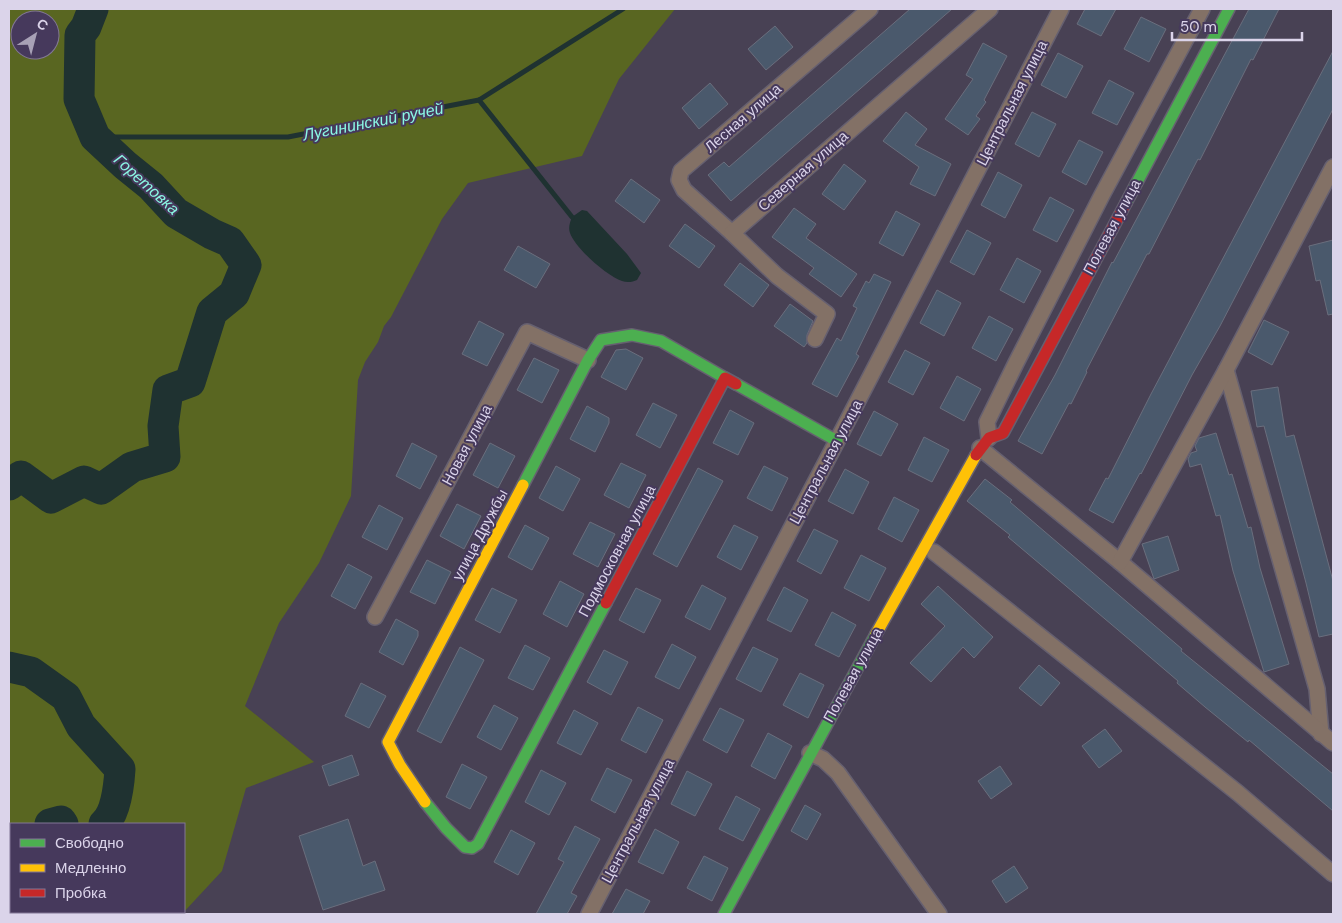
<svg xmlns="http://www.w3.org/2000/svg" width="1342" height="923" font-family="'DM Sans',sans-serif">
<style>
.green{fill:#596621;fill-rule:evenodd}
.water{fill:#1f3231}
.lines{fill:none;stroke-linecap:round;stroke-linejoin:round}
.stream{stroke:#1f3231;stroke-width:5}
.river{stroke:#1f3231;stroke-width:31}
.building{fill:#4a596c;stroke:#6a6e7d}
.street-casing{stroke:#666070;stroke-width:18}
.fast-casing{stroke:#666070;stroke-width:14}
.slow-casing{stroke:#666070;stroke-width:14}
.jam-casing{stroke:#666070;stroke-width:14}
.street{stroke:#837166;stroke-width:15}
.fast{stroke:#4caf50;stroke-width:11}
.slow{stroke:#ffc107;stroke-width:11}
.jam{stroke:#c62828;stroke-width:11}
.labels{text-anchor:middle;stroke-width:4;stroke-linejoin:round;paint-order:stroke}
.street-label{font-size:15px;fill:#dbd4ea;stroke:#46395c}
.water-label{font-size:16px;font-style:italic;fill:#8bf8e4;stroke:#46395c}
</style>
<rect width="100%" height="100%" fill="#484154"/>
<path class="green" d="M9,9H675L619,79L582,156L468,183L442,219L391,317L384,326L378,342L365,362L358,380L351,496L319,563L279,623L245,706L314,762L246,788L222,871L182,914H9ZM20,20H50V50H20ZM184,824V912H11V824Z"/>
<path class="water" d="M582,210L587,211L627,254L641,273L637,280C633,282 627,283 622,281C607,276 575,248 570,233C568,228 570,222 572,217Z"/>
<g class="lines">
<g class="stream">
<path d="M479,100L572,217"/>
<path d="M95,137H288L479,100L623,9"/>
</g>
<g class="river">
<path d="M9,485L21,476L51,498L84,481L101,489L132,467L165,457L163,426L168,390L190,382L212,312L234,294L246,265L230,242L212,234L176,213L151,186L125,165L95,137L79,99L80,35L86,27L93,9"/>
<path d="M9,667L31,672L66,697L81,726L120,769C119,785 116,813 104,824"/>
<path d="M50,824L61,821L63,824"/>
<path d="M9,844H11"/>
</g>
</g>
<g class="building">
<path d="M910,9H952L731,201L708,175L724,162L729,167Z"/>
<path d="M1085,9H1116L1101,36L1077,24Z"/>
<path d="M1249,9H1279L1253,60L1251,59L1200,160L1198,159L1149,254H1147L1086,371L1087,372L1071,404L1069,403L1042,454L1018,441L1055,375L1112,262L1113,263Z"/>
<path d="M1141,17L1166,29L1149,62L1124,49Z"/>
<path d="M775,26L793,47L766,70L748,49Z"/>
<path d="M983,43L1007,56L984,100L986,102L976,116L980,119L968,135L945,119L973,79L966,75Z"/>
<path d="M1333,51V109L1220,326L1192,375L1141,474L1140,473L1113,523L1089,510L1106,478L1108,479L1151,394Z"/>
<path d="M1058,53L1083,66L1066,98L1041,85Z"/>
<path d="M1109,80L1134,93L1117,125L1092,113Z"/>
<path d="M710,83L728,104L699,129L682,108Z"/>
<path d="M906,112L927,129L915,145L951,164L935,196L910,184L919,167L883,141Z"/>
<path d="M1032,112L1056,124L1039,157L1015,144Z"/>
<path d="M1079,140L1103,152L1086,185L1062,172Z"/>
<path d="M844,164L866,181L844,210L822,194Z"/>
<path d="M998,172L1022,185L1005,218L981,205Z"/>
<path d="M631,179L660,200L644,223L615,201Z"/>
<path d="M1050,197L1074,210L1057,242L1033,230Z"/>
<path d="M794,208L816,224L806,238L857,274L841,297L809,274L814,268L772,237Z"/>
<path d="M896,211L920,224L903,256L879,243Z"/>
<path d="M685,224L715,246L699,268L669,246Z"/>
<path d="M967,230L991,243L974,275L950,262Z"/>
<path d="M1333,240V314L1328,315L1320,280L1316,281L1309,246Z"/>
<path d="M518,246L550,264L536,288L504,270Z"/>
<path d="M1017,258L1041,271L1024,303L1000,290Z"/>
<path d="M740,263L769,285L753,307L724,285Z"/>
<path d="M874,274L891,282L856,354L859,356L837,397L812,384L837,338L841,341L857,308L853,306L866,281L869,283Z"/>
<path d="M937,290L961,303L944,336L920,323Z"/>
<path d="M790,304L813,321L807,335V343L804,347L774,326Z"/>
<path d="M989,316L1013,329L996,361L972,348Z"/>
<path d="M1264,320L1289,332L1272,365L1248,352Z"/>
<path d="M479,321L504,334L487,366L462,354Z"/>
<path d="M626,349L643,358L626,390L601,377L616,350Z"/>
<path d="M905,350L930,363L913,395L888,382Z"/>
<path d="M534,358L559,370L542,403L517,390Z"/>
<path d="M957,376L981,389L964,421L940,408Z"/>
<path d="M1278,387L1286,437L1294,435L1333,581V634L1319,637L1306,583L1264,426L1257,427L1251,391Z"/>
<path d="M653,403L677,415L660,448L636,435Z"/>
<path d="M587,406L609,418V423L595,452L570,439Z"/>
<path d="M730,410L754,423L738,455L713,443Z"/>
<path d="M874,411L898,424L881,456L857,444Z"/>
<path d="M1216,433L1229,475L1232,474L1248,528L1251,527L1260,568L1289,664L1264,672L1233,571L1220,515L1216,516L1201,464L1190,467L1188,459L1191,453L1197,451L1195,446L1199,438Z"/>
<path d="M924,437L949,450L932,482L908,470Z"/>
<path d="M412,443L437,456L420,489L396,476Z"/>
<path d="M490,443L515,456L498,488L473,475Z"/>
<path d="M621,463L646,475L629,508L604,495Z"/>
<path d="M556,466L580,479L563,511L539,498Z"/>
<path d="M764,466L788,478L772,511L747,498Z"/>
<path d="M698,468L723,481L677,567L653,554Z"/>
<path d="M845,469L869,482L853,514L828,501Z"/>
<path d="M985,479L1012,500L1010,502L1182,649L1181,651L1333,774V811L1249,740L1248,742L1205,707L1177,683L1178,681L1137,646L1008,537L1010,535L967,501Z"/>
<path d="M894,497L919,510L902,542L878,529Z"/>
<path d="M457,504L481,516L464,549L440,536Z"/>
<path d="M379,505L403,518L387,550L362,537Z"/>
<path d="M590,522L615,534L598,567L573,554Z"/>
<path d="M525,525L549,538L532,570L508,557Z"/>
<path d="M734,525L758,537L741,570L717,557Z"/>
<path d="M814,529L838,541L821,574L797,561Z"/>
<path d="M1168,536L1179,570L1154,579L1142,544Z"/>
<path d="M861,555L886,568L869,601L844,588Z"/>
<path d="M427,560L451,572L435,604L410,592Z"/>
<path d="M348,564L372,577L355,609L331,596Z"/>
<path d="M560,581L584,594L567,627L543,614Z"/>
<path d="M702,585L726,598L710,630L685,617Z"/>
<path d="M938,586L993,637L974,658L963,647L931,682L910,663L945,626L921,604Z"/>
<path d="M784,587L808,600L791,632L767,620Z"/>
<path d="M492,588L517,600L500,633L475,620Z"/>
<path d="M636,588L661,600L644,633L619,620Z"/>
<path d="M832,612L856,625L839,657L815,645Z"/>
<path d="M396,619L418,631V636L403,665L379,652Z"/>
<path d="M672,644L696,657L679,689L655,677Z"/>
<path d="M525,645L550,658L533,690L508,678Z"/>
<path d="M460,647L484,660L441,743L417,731Z"/>
<path d="M753,647L778,659L761,692L736,679Z"/>
<path d="M604,650L628,662L611,695L587,682Z"/>
<path d="M1039,665L1060,683L1041,706L1019,688Z"/>
<path d="M800,673L824,685L808,718L783,705Z"/>
<path d="M361,683L386,696L369,728L345,716Z"/>
<path d="M494,705L518,718L501,750L477,737Z"/>
<path d="M638,707L663,720L646,753L621,740Z"/>
<path d="M720,708L744,720L727,753L703,740Z"/>
<path d="M574,710L598,723L581,755L557,743Z"/>
<path d="M1105,729L1122,751L1099,768L1082,746Z"/>
<path d="M768,733L792,746L775,779L751,766Z"/>
<path d="M352,755L359,775L329,786L322,766Z"/>
<path d="M462,764L487,777L470,809L446,797Z"/>
<path d="M1000,766L1012,784L991,799L978,781Z"/>
<path d="M607,768L632,780L615,813L591,800Z"/>
<path d="M541,770L566,783L549,815L525,802Z"/>
<path d="M687,771L712,784L695,816L671,804Z"/>
<path d="M736,796L760,809L743,841L719,829Z"/>
<path d="M805,805L821,814L807,840L791,831Z"/>
<path d="M348,819L363,866L375,861L385,890L323,910L299,836Z"/>
<path d="M575,826L600,839L571,893L577,896L567,914H536L564,862L558,859Z"/>
<path d="M655,829L679,842L663,874L638,862Z"/>
<path d="M511,830L535,843L518,875L494,862Z"/>
<path d="M704,856L728,868L712,901L687,888Z"/>
<path d="M1014,866L1028,888L1006,903L992,881Z"/>
<path d="M626,889L650,901L643,914H612Z"/>
</g>
<g class="lines">
<g class="street-casing">
<g id="street">
<path d="M732,233L684,190L679,180L681,171L870,9"/>
<path d="M815,339L827,314L777,276L732,233L990,9"/>
<path d="M1226,370L1317,689L1321,734"/>
<path d="M989,438L987,422L1016,363L1102,195L1202,9"/>
<path d="M980,448L1120,562L1333,743"/>
<path d="M934,552L1238,793L1333,874"/>
<path d="M1120,562L1226,370L1333,167"/>
<path d="M375,617L527,332L588,360"/>
<path d="M810,753L823,759L838,773L939,914"/>
<path d="M589,914L837,441L1061,9"/>
</g>
</g>
<g class="fast-casing">
<g id="fast">
<path d="M1126,203L1229,9"/>
<path d="M736,384L837,441"/>
<path d="M523,485L588,360L601,340L632,335L661,341L725,378"/>
<path d="M425,802L446,828L465,847L472,848L478,844L606,603"/>
<path d="M724,914L876,634"/>
</g>
</g>
<g class="slow-casing">
<g id="slow">
<path d="M876,634L976,455"/>
<path d="M425,802L400,765L388,742L523,485"/>
</g>
</g>
<g class="jam-casing">
<g id="jam">
<path d="M976,455L989,438L1003,433L1126,203"/>
<path d="M606,603L725,378L736,384"/>
</g>
</g>
<use href="#street" class="street"/>
<use href="#fast" class="fast"/>
<use href="#slow" class="slow"/>
<use href="#jam" class="jam"/>
</g>
<g class="labels">
<g class="street-label">
<text transform="translate(1012 103) rotate(-63)" y="5">Центральная улица</text>
<text transform="translate(743 118) rotate(-41)" y="5">Лесная улица</text>
<text transform="translate(803 171) rotate(-41)" y="5">Северная улица</text>
<text transform="translate(1112 227) rotate(-62)" y="5">Полевая улица</text>
<text transform="translate(467 445) rotate(-62)" y="5">Новая улица</text>
<text transform="translate(826 462) rotate(-62)" y="5">Центральная улица</text>
<text transform="translate(480 535) rotate(-62)" y="5">улица Дружбы</text>
<text transform="translate(617 551) rotate(-62)" y="5">Подмосковная улица</text>
<text transform="translate(853 675) rotate(-61)" y="5">Полевая улица</text>
<text transform="translate(638 821) rotate(-62)" y="5">Центральная улица</text>
</g>
<g class="water-label">
<text transform="translate(373 121) rotate(-11)" y="6">Лугининский ручей</text>
<text transform="translate(147 184) rotate(42)" y="6">Горетовка</text>
</g>
</g>
<rect width="1342" height="923" fill="none" stroke="#dbd4ea" stroke-width="20"/>
<rect x="10" y="823" width="175" height="90" fill="#46395c" stroke="#827795"/>
<rect x="20" y="839" width="25" height="8" fill="#4caf50" stroke="#827795"/>
<text x="55" y="848" font-size="15" fill="#dbd4ea">Свободно</text>
<rect x="20" y="864" width="25" height="8" fill="#ffc107" stroke="#827795"/>
<text x="55" y="873" font-size="15" fill="#dbd4ea">Медленно</text>
<rect x="20" y="889" width="25" height="8" fill="#c62828" stroke="#827795"/>
<text x="55" y="898" font-size="15" fill="#dbd4ea">Пробка</text>
<g transform="translate(35 35) rotate(36)"><circle r="24" fill="#46395c" stroke="#827795"/>
<path d="M0-4L9 19L0 12L-9 19Z" fill="#a8a1b6"/>
<text y="-8" font-size="14" font-weight="bold" text-anchor="middle" fill="#dbd4ea">С</text>
</g>
<path d="M1172 32v8h130v-8" fill="none" stroke="#dbd4ea" stroke-width="2.5"/>
<text x="1180" y="32" font-size="15" fill="#dbd4ea" stroke="#46395c" stroke-width="4" paint-order="stroke">50 m</text>
</svg>
